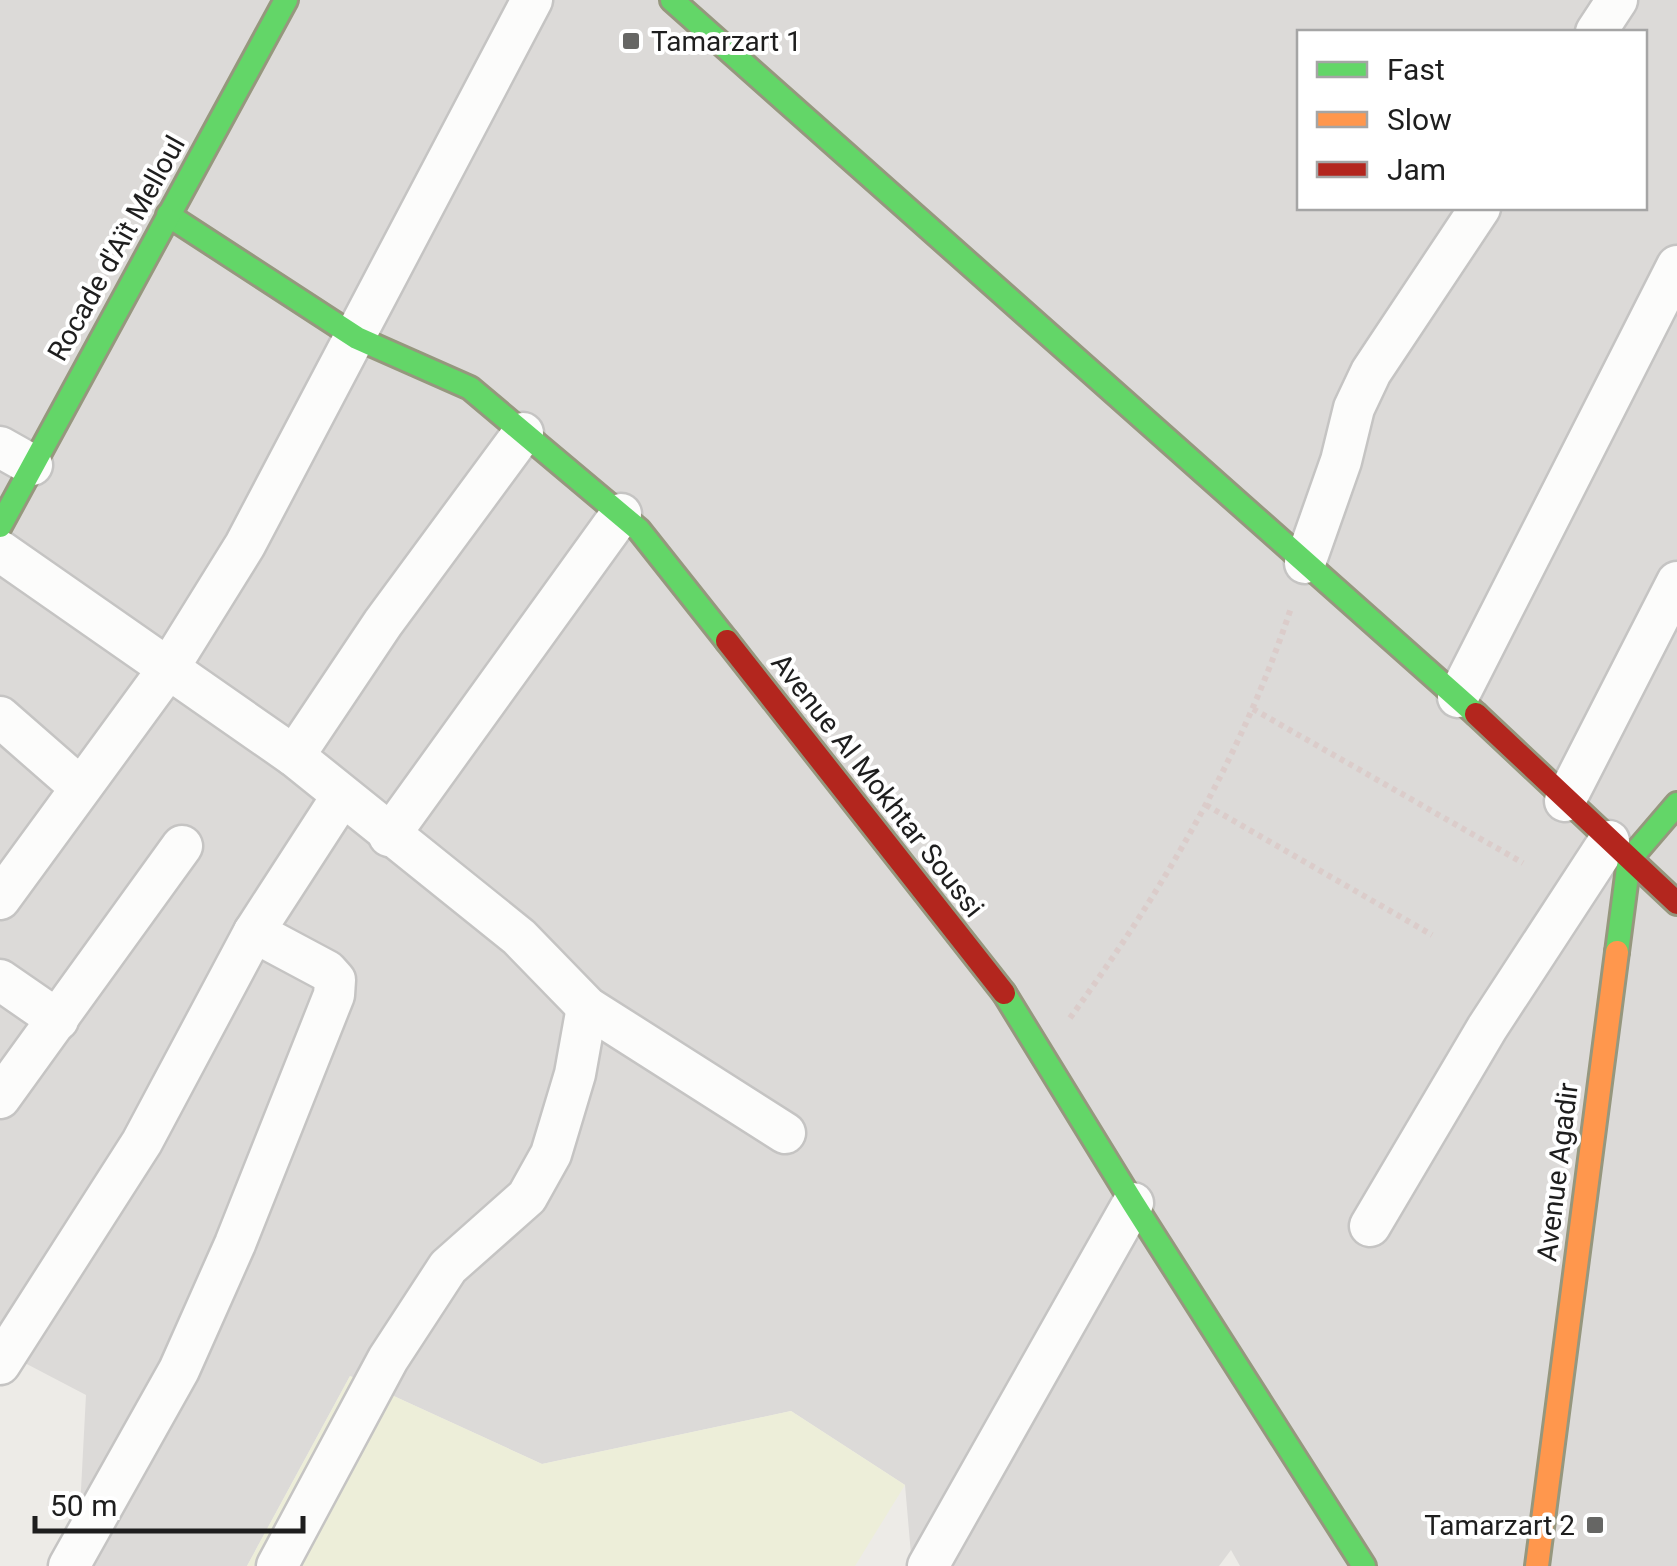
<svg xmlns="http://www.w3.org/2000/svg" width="1677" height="1566" font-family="Roboto,sans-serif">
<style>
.residential{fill:#dcdad8;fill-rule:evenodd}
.farmland{fill:#edeed9}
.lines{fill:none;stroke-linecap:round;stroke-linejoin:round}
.street-casing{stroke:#c5c4c3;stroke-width:45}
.fast-casing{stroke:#96977e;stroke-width:28}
.slow-casing{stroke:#96977e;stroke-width:28}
.jam-casing{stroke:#96977e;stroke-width:28}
.path{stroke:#dbccca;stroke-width:6;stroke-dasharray:5 5;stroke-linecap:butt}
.street{stroke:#fcfcfb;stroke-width:40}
.fast{stroke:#63d668;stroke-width:22}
.slow{stroke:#ff974d;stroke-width:22}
.jam{stroke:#b3261e;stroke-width:22}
.poi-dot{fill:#666664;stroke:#fff;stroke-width:4}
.labels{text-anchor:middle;stroke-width:8;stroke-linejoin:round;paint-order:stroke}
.poi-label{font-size:28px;fill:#1e1e1e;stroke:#fff;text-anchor:start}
.street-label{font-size:28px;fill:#1e1e1e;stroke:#fff}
</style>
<rect width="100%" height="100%" fill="#edebe7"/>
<path class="residential" d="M0,0H1677V1566H1240L1231,1550L1219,1566H912L905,1485L791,1411L542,1464L350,1376L247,1566H77L86,1395L0,1350ZM1300,32H1644V208H1300Z"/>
<path class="farmland" d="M350,1376L542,1464L791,1411L905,1485L855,1566H247Z"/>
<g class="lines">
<g class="street-casing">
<g id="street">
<path d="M1596,32L1617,0"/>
<path d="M0,447L32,465"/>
<path d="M0,551L294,756L519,937L587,1007L785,1133"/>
<path d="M1305,563L1341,461L1354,408L1371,372L1480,208"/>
<path d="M1458,697L1677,266"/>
<path d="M0,717L80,787"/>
<path d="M294,756L383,623L523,433"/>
<path d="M1565,801L1677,582"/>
<path d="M389,836L621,514"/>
<path d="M0,899L168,669L245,545L532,0"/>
<path d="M0,980L58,1020"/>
<path d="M0,1098L182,846"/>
<path d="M1370,1226L1487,1028L1609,841"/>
<path d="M0,1364L142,1142L254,932L342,796"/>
<path d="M69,1566L179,1370L235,1244L334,995L335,980L327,971L254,932"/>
<path d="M277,1566L388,1359L448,1267L527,1197L551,1154L575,1074L587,1007"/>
<path d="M928,1566L1133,1203"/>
</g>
</g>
<g class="fast-casing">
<g id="fast">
<path d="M672,0L1476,714"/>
<path d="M168,215L357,338L470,388L639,530L727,641"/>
<path d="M0,526L286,0"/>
<path d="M1617,952L1629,860L1677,804"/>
<path d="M1004,993L1133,1203L1364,1566"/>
</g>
</g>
<g class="slow-casing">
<path id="slow" d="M1537,1566L1617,952"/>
</g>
<g class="jam-casing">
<g id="jam">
<path d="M727,641L1004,993"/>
<path d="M1476,714L1677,903"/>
</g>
</g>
<g class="path">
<path d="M1253,709L1523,863"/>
<path d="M1206,805L1432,935"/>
<path d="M1070,1018C1162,892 1242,756 1291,608"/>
</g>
<use href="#street" class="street"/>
<use href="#fast" class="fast"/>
<use href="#slow" class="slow"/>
<use href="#jam" class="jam"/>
</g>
<g class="poi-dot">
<rect x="621" y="31" width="20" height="20" rx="5"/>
<rect x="1585" y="1515" width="20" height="20" rx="5"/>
</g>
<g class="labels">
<g class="poi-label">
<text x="651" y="51">Tamarzart 1</text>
<text x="1575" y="1535" text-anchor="end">Tamarzart 2</text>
</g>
<g class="street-label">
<text transform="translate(116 248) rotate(-61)" y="10">Rocade d'Aït Melloul</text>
<text transform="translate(878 785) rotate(52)" y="10">Avenue Al Mokhtar Soussi</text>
<text transform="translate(1557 1172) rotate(-83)" y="10">Avenue Agadir</text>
</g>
</g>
<rect x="1297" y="30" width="350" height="180" fill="#ffffff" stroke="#a5a5a5" stroke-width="2.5"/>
<rect x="1317" y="62" width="50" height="15" fill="#63d668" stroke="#a5a5a5" stroke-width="2.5"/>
<text x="1387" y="80" font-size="30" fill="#1e1e1e">Fast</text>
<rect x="1317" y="112" width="50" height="15" fill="#ff974d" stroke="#a5a5a5" stroke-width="2.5"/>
<text x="1387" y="130" font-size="30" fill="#1e1e1e">Slow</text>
<rect x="1317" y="162" width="50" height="15" fill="#b3261e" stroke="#a5a5a5" stroke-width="2.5"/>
<text x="1387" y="180" font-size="30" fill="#1e1e1e">Jam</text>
<path d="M35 1516v15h268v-15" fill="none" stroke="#1e1e1e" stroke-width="5"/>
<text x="50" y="1516" font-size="30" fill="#1e1e1e" stroke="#ffffff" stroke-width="8" paint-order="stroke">50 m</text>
</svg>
